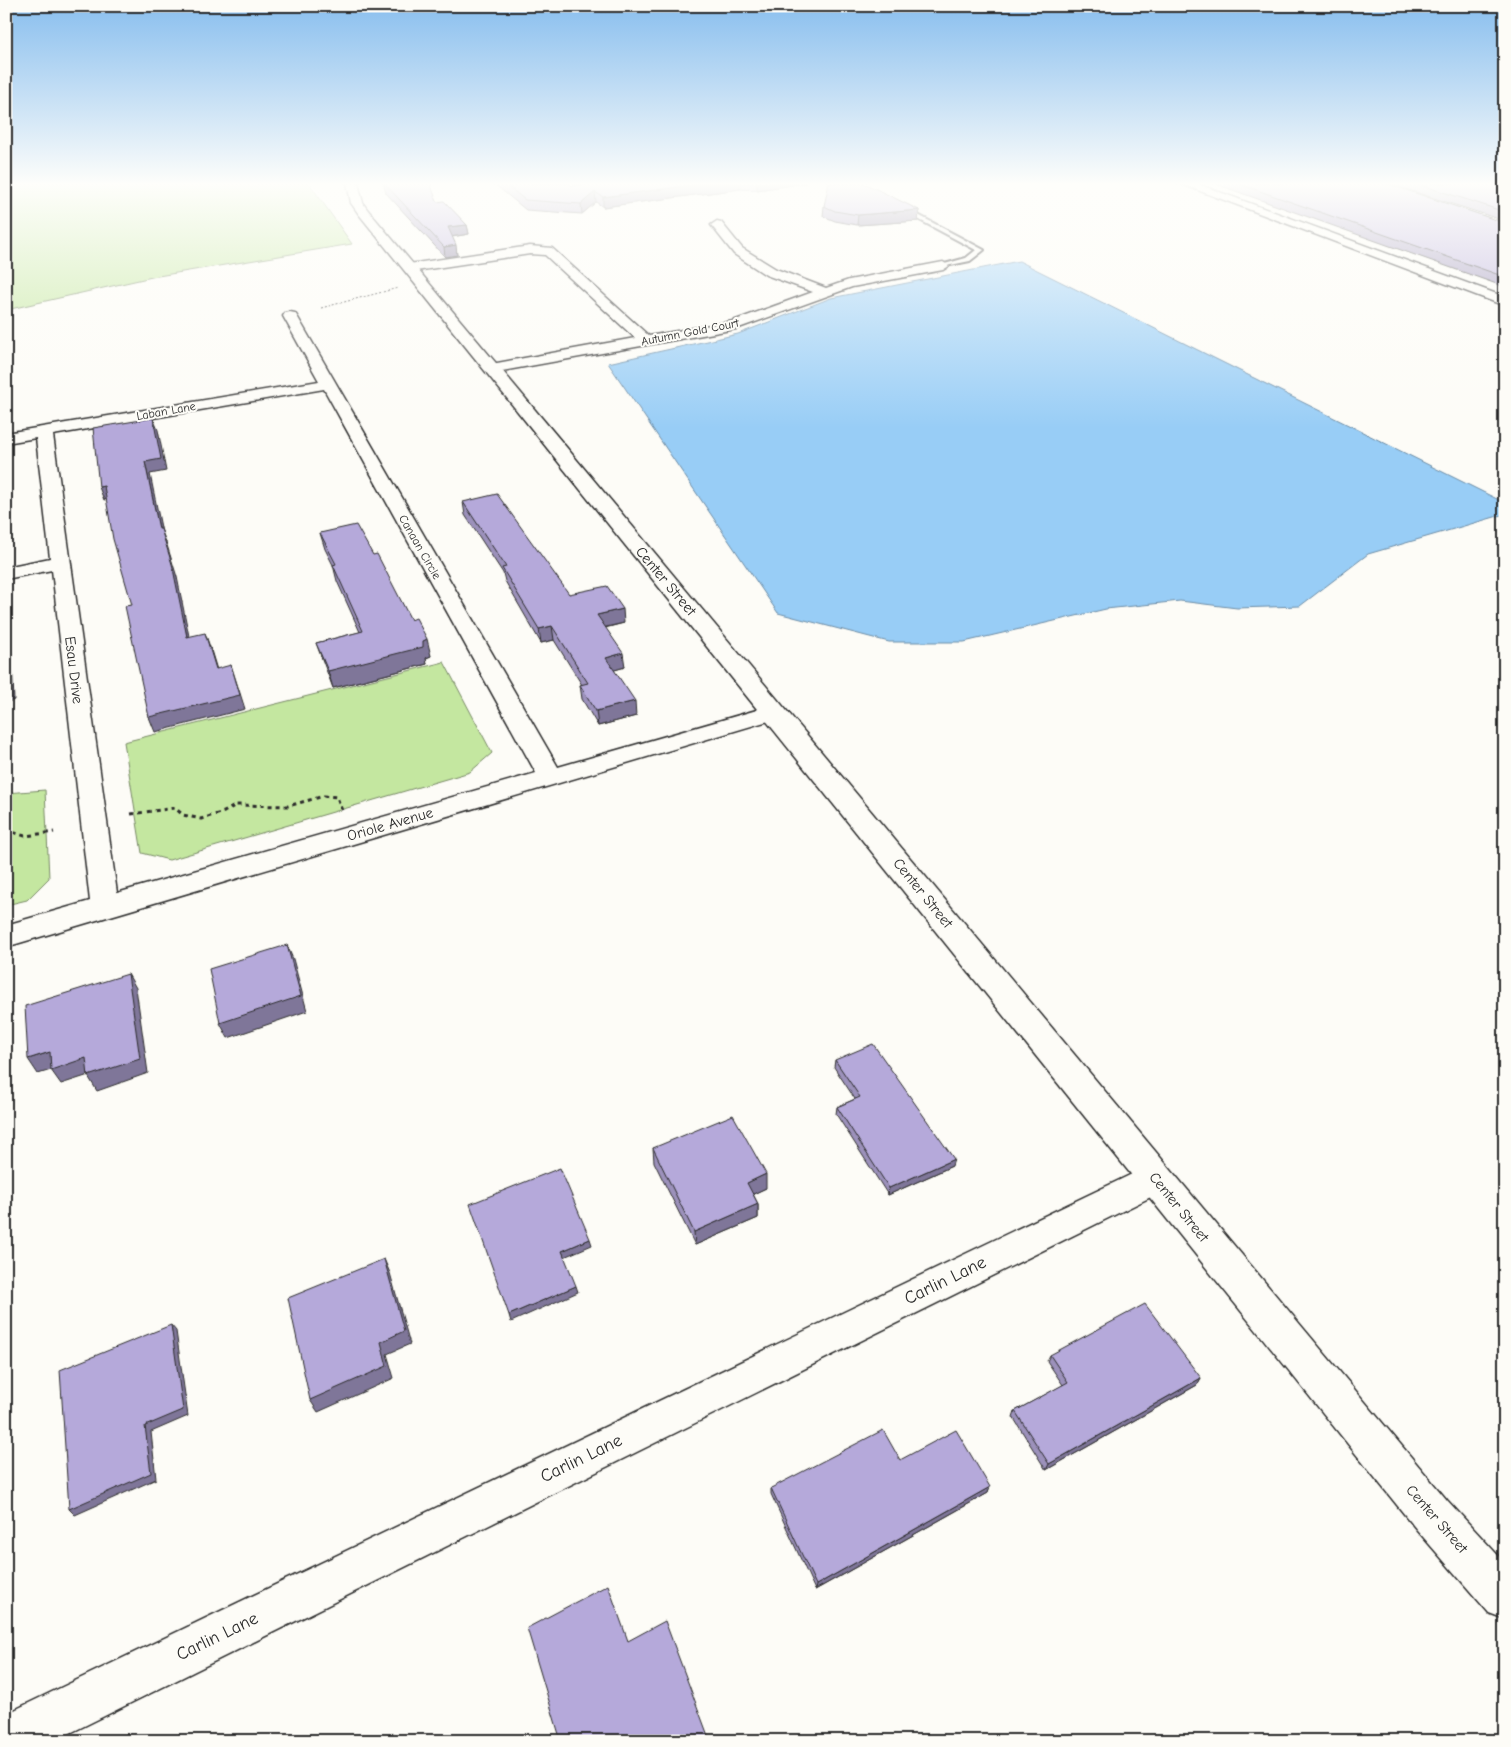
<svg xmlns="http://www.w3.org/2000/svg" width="1511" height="1747" font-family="'Comic Neue',sans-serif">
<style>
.green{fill:#c4e7a0;stroke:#788966}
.water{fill:#98cdf6;stroke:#6c8ca5}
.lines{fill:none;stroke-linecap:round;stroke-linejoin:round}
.lane-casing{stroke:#2b2b2b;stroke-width:4}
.street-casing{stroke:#2b2b2b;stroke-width:3}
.secondary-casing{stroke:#2b2b2b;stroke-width:3}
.path-far1{stroke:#2b2b2b;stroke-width:1;stroke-dasharray:2 2;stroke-linecap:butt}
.path{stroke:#2b2b2b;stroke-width:3;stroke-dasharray:4 4;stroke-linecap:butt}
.lane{fill:#fdfcf7;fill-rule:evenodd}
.street{fill:#fdfcf7;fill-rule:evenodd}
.secondary{fill:#fdfcf7;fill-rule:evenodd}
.wall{fill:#9c91bb;stroke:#2b2b2b}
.shaded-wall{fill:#7f7699;stroke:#2b2b2b}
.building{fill:#b5a9da;stroke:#2b2b2b}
.labels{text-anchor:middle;stroke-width:4;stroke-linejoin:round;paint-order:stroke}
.far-street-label{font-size:12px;fill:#2b2b2b;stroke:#fdfcf7}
.street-label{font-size:15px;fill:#2b2b2b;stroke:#fdfcf7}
.near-street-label{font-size:18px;fill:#2b2b2b;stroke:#fdfcf7}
</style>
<rect width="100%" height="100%" fill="#fdfcf7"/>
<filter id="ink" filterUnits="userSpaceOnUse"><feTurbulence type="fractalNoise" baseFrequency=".02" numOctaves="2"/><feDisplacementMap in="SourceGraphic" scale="10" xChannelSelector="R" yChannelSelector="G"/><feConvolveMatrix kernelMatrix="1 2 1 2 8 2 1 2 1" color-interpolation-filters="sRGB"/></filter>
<g filter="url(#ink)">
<g class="green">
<path d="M6,183H309L352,244L152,277L6,310Z"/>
<path d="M444,662L492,753L470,772L169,860L142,853L124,742Z"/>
<path d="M45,790L49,878L27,900L6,905V793Z"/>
</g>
<path class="water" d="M1019,261L1505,503V514L1368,554L1300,606L1237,608L1180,601L1106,609L964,642H889L778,613L608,363L738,334L831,298Z"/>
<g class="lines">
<g class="lane-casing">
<path id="lane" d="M899,207H903L984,250L970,261L941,267V265L966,258L976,250L899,209Z"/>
</g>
<g class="street-casing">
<g id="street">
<path d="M1179,183H1195L1505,297V306Z"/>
<path d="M717,221L721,222L742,248L776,269L826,288L849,280L943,262L949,266L943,270L852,287L736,329L491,373L486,371L483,368L486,365L635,338L545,255L530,254L409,272L403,268L409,264L530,246L552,248L649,336L733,321L813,292L766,275L734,254L711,225Z"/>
<path d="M290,312L295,313L297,316L558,767L774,705L782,707L786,712L782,717L6,947V925L90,901L52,570L6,579V567L50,558L36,438L6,443V433L319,381L283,316L285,313ZM324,389L536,773L117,893L53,435Z"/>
<path d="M1155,1163L1167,1167L1172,1178L1167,1189L54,1741H6V1714Z"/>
</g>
</g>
<g class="secondary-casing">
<path id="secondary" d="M347,183H358L363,203L367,209L1447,1500L1505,1563V1619L1489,1613L1417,1530L358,213L351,203Z"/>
</g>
<path class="path-far1" d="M321,308L398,288"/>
<g class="path">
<path d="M131,814L175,808L183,815L201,819L224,812L236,805L288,806L324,796L337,797L342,811"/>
<path d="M6,830L25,836L54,832"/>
</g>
<use href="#lane" class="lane"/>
<use href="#street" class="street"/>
<use href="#secondary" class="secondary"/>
</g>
<g class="wall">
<path d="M383,183H430L437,202L467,225L469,234L452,237L457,255L445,257L386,193Z"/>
<path d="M493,183H569L572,186L595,183H806L757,190L740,189L603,207L596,202L582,214L526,210Z"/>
<path d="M1213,183H1385L1505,223V287Z"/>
<path d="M1387,183H1505V221Z"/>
<path d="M824,206L919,210L918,221L857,225L835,221L823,216Z"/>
<path d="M463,502L569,594L624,623L605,628L625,667L614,670L636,716L598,726L582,699L580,685H582L554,640L541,643L505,581L503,573L465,515Z"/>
<path d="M320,533L373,555L431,656L426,658L427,664L333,688L322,659L316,643L360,632L337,581L333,565L325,549Z"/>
<path d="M835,1060L952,1166L888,1195L836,1114L837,1107L855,1099L834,1067Z"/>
<path d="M653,1148L766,1188L753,1194L758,1204V1218L695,1245L654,1162Z"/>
<path d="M1050,1355L1201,1378L1197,1385L1046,1470L1013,1417L1015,1411L1063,1385L1047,1361Z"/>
<path d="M900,1460L990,1487L988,1493L815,1590L771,1494V1488Z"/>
</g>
<g class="shaded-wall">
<path d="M575,183H590L576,185Z"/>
<path d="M708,183H740V189L603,207V197Z"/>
<path d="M757,183H806L757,190Z"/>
<path d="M595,192L596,202L582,214L581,204Z"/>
<path d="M919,210L918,221L857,225L858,215Z"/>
<path d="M467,225L469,234L450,237L448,227Z"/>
<path d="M456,245L457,255L445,257L444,247Z"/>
<path d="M153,418L158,430L166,471L150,474L164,542L159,529L145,462Z"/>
<path d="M104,486L109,499L104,500L99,487Z"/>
<path d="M161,529L166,542L177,577L192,651L187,637Z"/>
<path d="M6,593L9,598L14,700L8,702L10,769L6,770Z"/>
<path d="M623,609L624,623L598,629L597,615Z"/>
<path d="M552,626L554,640L541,643L539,629Z"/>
<path d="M205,633L210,647L221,683L216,669Z"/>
<path d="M427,639L431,656L426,658L427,664L333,688L328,671L423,641Z"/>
<path d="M623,653L625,667L608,672L606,658Z"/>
<path d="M231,665L245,709L155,732L149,717Z"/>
<path d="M635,701L636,716L598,726L596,711Z"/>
<path d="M287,945L293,959L307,1011L228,1038L220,1023Z"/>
<path d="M128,974L136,988L148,1073L97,1091L88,1076Z"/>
<path d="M50,1052L86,1058L95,1073L61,1084L51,1070L38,1074L28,1059Z"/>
<path d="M954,1159L952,1166L888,1195L889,1188Z"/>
<path d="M766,1174V1188L747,1197V1183Z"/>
<path d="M758,1204V1218L695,1245L694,1232Z"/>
<path d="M590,1239L592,1245L564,1257L562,1251Z"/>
<path d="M384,1259L390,1273L410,1344L387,1354L394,1378L318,1412L310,1400L381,1342Z"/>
<path d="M576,1286L578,1292L511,1322L509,1315Z"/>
<path d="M171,1325L176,1331L188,1416L151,1432L156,1479L75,1515L69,1509L145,1426Z"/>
<path d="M1201,1378L1197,1385L1046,1470L1049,1464Z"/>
<path d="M990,1487L988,1493L815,1590L816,1585Z"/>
<path d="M394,1733L398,1737L399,1741H396Z"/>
<path d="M305,1734L310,1738L311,1741H307Z"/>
</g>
<g class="building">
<path d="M384,183H430L437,202L444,201L467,225L448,227L456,245L444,247Z"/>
<path d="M504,183H569L572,186L595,183H708L603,197L595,192L581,204L525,200Z"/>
<path d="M829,183H864L919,210L858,215L835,211L824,206Z"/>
<path d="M1237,183H1385L1505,223V277Z"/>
<path d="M1415,183H1505V212Z"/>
<path d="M153,418L161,459L145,462L159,529H161L172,564L187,637L205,633L216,669L231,665L240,695L149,717L125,606L132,605L113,539L104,486L99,487L93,428Z"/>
<path d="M497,494L569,594L607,586L623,609L597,615L623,653L606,658L635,701L596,711L580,685L588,683L552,626L539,629L502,568L506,567L463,502Z"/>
<path d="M356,525L373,555L377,554L411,620L416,618L427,639L423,641V647L328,671L316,643L363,631L333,565L336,564L320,533Z"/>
<path d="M287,945L301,996L220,1023L209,969Z"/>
<path d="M128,974L140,1059L88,1076L86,1058L51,1070L50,1052L28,1059L25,1006Z"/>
<path d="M873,1044L954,1159L889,1188L837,1107L860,1097L835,1060Z"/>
<path d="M733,1115L766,1174L747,1183L758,1204L694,1232L653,1148Z"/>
<path d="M560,1168L590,1239L562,1251L576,1286L509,1315L470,1204Z"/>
<path d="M384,1259L404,1331L381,1342L387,1366L310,1400L288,1298Z"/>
<path d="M1145,1304L1201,1378L1049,1464L1015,1411L1068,1382L1050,1355Z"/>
<path d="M171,1325L183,1410L145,1426L151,1473L69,1509L60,1370Z"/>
<path d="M883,1430L900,1460L956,1430L990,1487L816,1585L771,1488Z"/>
<path d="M608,1585L628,1641L665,1621L710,1741H561L527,1628Z"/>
<path d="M394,1733L396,1741H380Z"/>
<path d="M305,1734L307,1741H292Z"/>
</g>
</g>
<linearGradient id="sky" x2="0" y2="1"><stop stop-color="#88beee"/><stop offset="0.43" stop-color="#fefefb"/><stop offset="1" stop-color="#fefefb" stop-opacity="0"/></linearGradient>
<rect width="1511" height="428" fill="url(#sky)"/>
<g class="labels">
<g class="far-street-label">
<text transform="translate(690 332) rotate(-11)" y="4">Autumn Gold Court</text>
<text transform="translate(166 411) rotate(-10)" y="4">Laban Lane</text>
<text transform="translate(420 547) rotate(60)" y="4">Canaan Circle</text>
</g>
<g class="street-label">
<text transform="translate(666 581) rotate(50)" y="5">Center Street</text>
<text transform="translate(74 670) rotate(83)" y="5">Esau Drive</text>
<text transform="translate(390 824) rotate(-16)" y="5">Oriole Avenue</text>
<text transform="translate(923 893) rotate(51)" y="5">Center Street</text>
<text transform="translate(1179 1207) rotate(51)" y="5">Center Street</text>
<text transform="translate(1437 1519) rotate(49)" y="5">Center Street</text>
</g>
<g class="near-street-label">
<text transform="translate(945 1280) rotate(-26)" y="6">Carlin Lane</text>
<text transform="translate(581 1458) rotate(-26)" y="6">Carlin Lane</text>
<text transform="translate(217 1636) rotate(-26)" y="6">Carlin Lane</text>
</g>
</g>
<rect width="1511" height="1747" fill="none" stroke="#fdfcf7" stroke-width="25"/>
<rect x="12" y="12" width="1486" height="1722" fill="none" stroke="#2b2b2b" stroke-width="2" filter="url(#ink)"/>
</svg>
